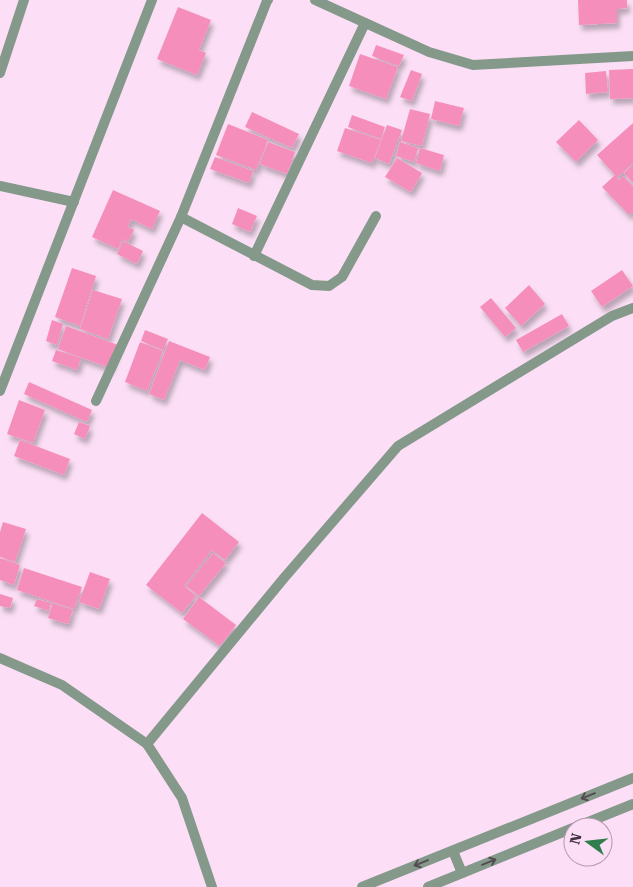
<svg xmlns="http://www.w3.org/2000/svg" width="633" height="887" font-family="'Roboto Serif',serif">
<style>
.building{fill:#f68ebb;filter:url(#shadow)}
.lines{fill:none;stroke-linecap:round;stroke-linejoin:round}
.service{stroke:#85998a;stroke-width:10}
.minor{stroke:#85998a;stroke-width:10}
.oneway{stroke:#544c53}
</style>
<defs>
<filter id="shadow"><feDropShadow dx="3" dy="5.5" stdDeviation="2.5" flood-color="#0004"/></filter>
</defs>
<rect width="100%" height="100%" fill="#fcdff6"/>
<g class="building">
<path d="M578,0H627V8L617,9V23L579,25Z"/>
<path d="M178,7L211,20L199,50L206,53L197,75L157,59Z"/>
<path d="M376,45L404,55L399,66L372,56Z"/>
<path d="M360,54L398,67L386,99L349,86Z"/>
<path d="M633,69V98L610,99L609,70Z"/>
<path d="M411,70L422,74L412,101L400,97Z"/>
<path d="M606,71L608,92L586,94L585,73Z"/>
<path d="M435,101L464,108L459,126L431,119Z"/>
<path d="M410,109L430,114L422,146L401,141Z"/>
<path d="M252,112L299,134L292,148L245,127Z"/>
<path d="M352,115L385,127L381,139L348,127Z"/>
<path d="M579,120L598,140L576,162L556,142Z"/>
<path d="M633,123V163L617,178L619,180L623,176L633,186V211L629,215L602,187L615,175L597,155Z"/>
<path d="M228,124L268,140L256,170L216,155Z"/>
<path d="M387,125L402,130L389,164L375,158Z"/>
<path d="M345,128L381,140L372,163L337,151Z"/>
<path d="M268,142L295,152L287,174L260,164Z"/>
<path d="M400,142L418,148L414,162L396,156Z"/>
<path d="M420,148L444,155L440,171L416,163Z"/>
<path d="M215,157L253,171L249,183L210,169Z"/>
<path d="M397,158L422,173L411,192L385,177Z"/>
<path d="M633,165V183L624,173Z"/>
<path d="M113,190L160,211L152,229L131,219L128,227L134,230L128,242L122,239L118,249L92,237Z"/>
<path d="M238,208L257,216L250,232L232,224Z"/>
<path d="M123,241L143,251L137,264L117,254Z"/>
<path d="M72,268L96,276L80,326L55,317Z"/>
<path d="M622,270L633,286L602,307L591,291Z"/>
<path d="M529,285L545,304L521,326L505,308Z"/>
<path d="M93,290L122,299L108,339L80,329Z"/>
<path d="M491,298L516,328L505,337L480,307Z"/>
<path d="M562,314L569,326L523,352L516,340Z"/>
<path d="M52,320L63,324L57,345L46,341Z"/>
<path d="M66,326L118,345L110,368L58,349Z"/>
<path d="M145,330L168,339L163,350L141,341Z"/>
<path d="M169,341L210,357L205,370L180,360L164,400L149,394Z"/>
<path d="M140,342L163,351L147,391L125,382Z"/>
<path d="M56,350L81,358L77,370L52,361Z"/>
<path d="M29,382L92,410L87,422L24,394Z"/>
<path d="M19,400L45,410L33,443L7,434Z"/>
<path d="M79,422L90,426L85,439L74,434Z"/>
<path d="M20,440L70,459L64,475L14,456Z"/>
<path d="M202,513L239,542L225,560L212,550L184,586L196,596L182,613L146,585Z"/>
<path d="M3,522L26,529L15,562L0,557V532Z"/>
<path d="M213,553L226,563L199,596L186,586Z"/>
<path d="M0,558L20,565L14,585L0,580Z"/>
<path d="M24,568L82,587L74,609L17,590Z"/>
<path d="M90,572L110,579L99,609L79,602Z"/>
<path d="M0,594L13,598L10,608L0,606Z"/>
<path d="M199,597L236,625L220,646L183,619Z"/>
<path d="M37,599L51,603L49,611L34,606Z"/>
<path d="M53,603L73,610L68,624L48,618Z"/>
</g>
<g class="lines">
<g class="service">
<path d="M268,0L267,1L181,217L312,285L329,286L342,277L376,216"/>
<path d="M315,0L429,52L473,65L633,56"/>
<path d="M0,73L24,0"/>
<path d="M0,186L74,202"/>
<path d="M254,256L365,23"/>
<path d="M96,401L181,217"/>
</g>
<g class="minor">
<path d="M0,391L152,0"/>
<path d="M0,658L62,685L147,744L182,798L212,887"/>
<path d="M147,744L284,578L398,446L612,316L633,308"/>
<path d="M576,827L633,804"/>
<path d="M453,851L462,873"/>
<path d="M362,887L633,778"/>
<path d="M428,887L573,828"/>
</g>
</g>
<defs><path id="oneway-shaft" d="M-6 0H5M1.5-3L5.5 0L1.5 3" fill="none" stroke-width="1.6" stroke-linecap="round" stroke-linejoin="round" transform="scale(1.25)"/></defs>
<g class="oneway">
<use href="#oneway-shaft" transform="translate(588 796) rotate(158)"/>
<use href="#oneway-shaft" transform="translate(489 862) rotate(-22)"/>
<use href="#oneway-shaft" transform="translate(421 863) rotate(158)"/>
</g>
<g transform="translate(588 842) rotate(285)"><circle r="24" fill="#fcdff6" stroke="#b29aae"/>
<path d="M0-4L9 19L0 12L-9 19Z" fill="#307e4e"/>
<text y="-8" font-size="14" font-weight="bold" text-anchor="middle" fill="#443241">N</text>
</g>
</svg>
